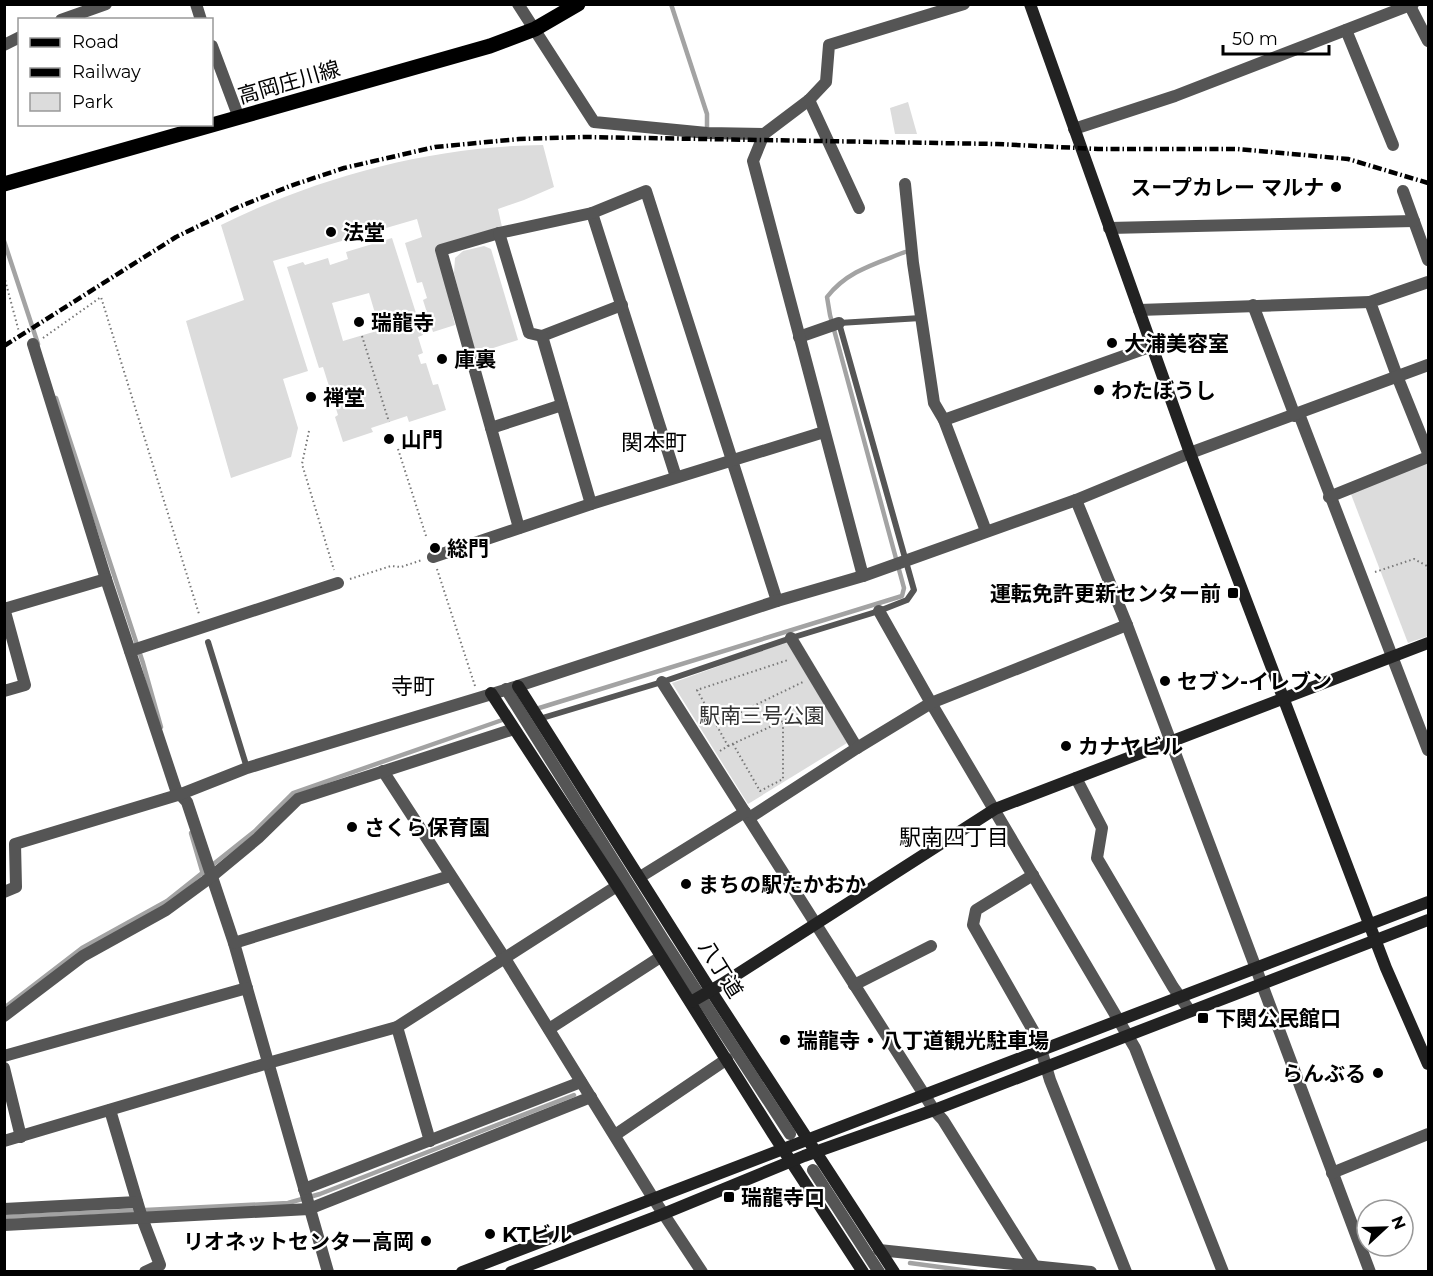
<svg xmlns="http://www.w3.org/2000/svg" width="1433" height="1276" font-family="Montserrat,'Noto Sans JP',sans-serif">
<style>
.green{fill:#dcdcdc;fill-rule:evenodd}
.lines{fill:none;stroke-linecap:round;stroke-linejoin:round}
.stream{stroke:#a3a3a3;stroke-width:4.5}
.path{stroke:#777;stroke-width:2;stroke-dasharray:1.5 3;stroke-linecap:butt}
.lane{stroke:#555;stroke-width:6}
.street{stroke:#555;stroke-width:12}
.secondary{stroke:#222;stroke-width:12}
.primary{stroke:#000;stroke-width:15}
.rail{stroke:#000;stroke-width:4.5;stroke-dasharray:9 3 1.5 3;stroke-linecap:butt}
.poi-dot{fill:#000;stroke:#fff;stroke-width:2}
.labels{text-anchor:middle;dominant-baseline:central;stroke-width:4.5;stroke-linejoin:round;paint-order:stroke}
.street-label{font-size:21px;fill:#000;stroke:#fff}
.poi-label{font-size:21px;font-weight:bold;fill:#000;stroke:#fff;text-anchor:start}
.park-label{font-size:21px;fill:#333;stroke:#fff}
.neighbourhood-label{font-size:22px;fill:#000;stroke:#fff}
</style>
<rect width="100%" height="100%" fill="#fff"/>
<g class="green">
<path d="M908 102 917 134H895L890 108Z"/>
<path d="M543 145 554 187 524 200 498 209 502 227 436 246 455 325 433 332 423 300 427 298 422 282 417 283 405 243 422 237 417 219 273 261 308 371 283 379 298 428 291 457 231 478 186 321 244 300 221 225C320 176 433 146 543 145Z"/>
<path d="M392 238 423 335 418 337 423 353 418 355 421 364 426 363 433 385 438 384 446 410 409 422 407 416 371 428 373 432 343 442 335 417 338 415 323 367 319 368 287 267 303 262 305 265 328 258 330 265 348 259 346 252ZM369 293 380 330 343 341 332 303Z"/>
<path d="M484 246 491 249 518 340 475 354 454 273 455 258 463 251Z"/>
<path d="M1428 461V636L1408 643 1349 489Z"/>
<path d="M789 641 847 743 748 804 672 683Z"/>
</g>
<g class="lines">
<g class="stream">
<path d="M671 4 707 114V131"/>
<path d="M4 241 38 344"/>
<path d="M56 398 143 663 161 727"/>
<path d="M536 709 902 596 904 588 830 315 827 297C847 271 875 264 905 252"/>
<path d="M191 833 203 874"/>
<path d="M4 1008 82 948 167 901 255 831 293 793 508 718"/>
<path d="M4 1217 288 1203 320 1194 574 1095"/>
<path d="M910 1263 977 1272"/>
</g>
<g class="path">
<path d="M4 276 19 332"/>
<path d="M362 336 389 422"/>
<path d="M43 338 101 297 199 614"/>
<path d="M309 431 302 464 334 570"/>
<path d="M398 449 426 536"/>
<path d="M437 569 475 686"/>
<path d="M1375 572 1414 559 1427 566 1428 570"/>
<path d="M350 579 391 566 401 567 422 560"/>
<path d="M716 724 803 682"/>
<path d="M733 744 760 791 783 779V721"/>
<path d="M728 746 816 706"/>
<path d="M720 751 728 746 697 690 788 660"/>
</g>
<g class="lane">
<path d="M208 642 247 768"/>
<path d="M539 719 662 682 791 638 879 611 907 600 914 590 839 323 921 318"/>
</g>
<g class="street">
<path d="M196 4 201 20"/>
<path d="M518 4 594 122 707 133 764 134"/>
<path d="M1410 6 1428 41"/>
<path d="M61 20 106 4"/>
<path d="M1346 30 1393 145"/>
<path d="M4 45 20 37"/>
<path d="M212 46 239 118"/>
<path d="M809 100 859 208"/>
<path d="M1074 129 1175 96 1413 4"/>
<path d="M905 184 913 263 934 403 944 420 986 531"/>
<path d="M1403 191 1428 260"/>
<path d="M592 213 676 477"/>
<path d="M1109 228 1414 221"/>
<path d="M1428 282 1370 302 1397 376 1428 453"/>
<path d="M1253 305 1295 416"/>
<path d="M1139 310 1370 302"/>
<path d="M542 336 622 305"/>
<path d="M799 337 839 323"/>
<path d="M33 344 106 579 176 790 187 802 234 943 328 1272"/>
<path d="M1299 414 1428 750"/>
<path d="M944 420 1152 346"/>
<path d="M491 428 441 250 499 233"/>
<path d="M1329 497 1428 457"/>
<path d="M1076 500 1127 625 1370 1272"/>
<path d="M591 504 542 336 529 333 499 233 592 213 646 191 777 601"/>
<path d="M519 528 491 428 562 405"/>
<path d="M433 557 591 504 824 432"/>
<path d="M863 576 753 161 764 134 809 100 826 82 829 45 964 4"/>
<path d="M4 608 25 685 4 691"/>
<path d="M4 609 106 579"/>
<path d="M879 611 931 703 1135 1048 1223 1272"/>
<path d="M791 638 857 748"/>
<path d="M130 651 338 583"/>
<path d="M662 682 934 1110 943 1120 1038 1272"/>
<path d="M506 689 664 941 790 1134"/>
<path d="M383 771 504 957 653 1198 702 1272"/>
<path d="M1076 778 1102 828 1097 858 1173 987 1190 1011"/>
<path d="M749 818 857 748 931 703 1127 625"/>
<path d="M1033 875 976 910 973 925 1038 1039 1050 1080 1126 1272"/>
<path d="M640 877 745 812"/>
<path d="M4 892 16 887 15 844 181 794 247 768 518 686 777 601 863 576 1076 500 1190 453 1428 365"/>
<path d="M234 943 450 876"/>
<path d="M854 985 931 946"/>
<path d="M4 1016 83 956 166 910 211 877 258 838 298 799 514 729"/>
<path d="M397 1027 430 1141"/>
<path d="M549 1029 662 956"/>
<path d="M4 1056 247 988"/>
<path d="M4 1068 21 1137"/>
<path d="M110 1110 142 1218 160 1265 145 1272"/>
<path d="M615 1135 727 1059"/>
<path d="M4 1141 268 1063 397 1027 617 886"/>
<path d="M813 1170 879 1272"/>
<path d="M1332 1173 1428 1134"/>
<path d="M304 1189 581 1082"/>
<path d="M4 1209 137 1202"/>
<path d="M4 1225 309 1209 591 1097"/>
<path d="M879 1250 1091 1272"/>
</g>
<g class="secondary">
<path d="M1030 4 1190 453 1386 968 1428 1064"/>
<path d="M518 686 711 991 894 1272"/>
<path d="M491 693 617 886 773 1134 863 1272"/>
<path d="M691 1002 722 984 995 809 1428 643"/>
<path d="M462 1272 1428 902"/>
<path d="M511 1272 663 1214 804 1156 934 1110 1428 920"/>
</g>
<path class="primary" d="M4 184 490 46 535 29 578 4"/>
<path class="rail" d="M4 346 176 237 236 208 290 186 344 168 435 147 519 139 585 137 997 144 1098 149H1238L1348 159 1428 183"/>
</g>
<g class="poi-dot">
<circle cx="1336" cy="187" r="6"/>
<circle cx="331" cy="232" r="6"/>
<circle cx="359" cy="322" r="6"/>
<circle cx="1112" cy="343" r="6"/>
<circle cx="442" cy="359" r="6"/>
<circle cx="1099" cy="390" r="6"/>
<circle cx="311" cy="397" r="6"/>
<circle cx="389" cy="439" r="6"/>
<circle cx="435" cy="548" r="6"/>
<rect x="1227" y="587" width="12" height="12" rx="3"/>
<circle cx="1165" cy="681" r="6"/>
<circle cx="1066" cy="746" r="6"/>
<circle cx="352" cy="827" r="6"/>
<circle cx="686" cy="884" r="6"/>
<rect x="1197" y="1012" width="12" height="12" rx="3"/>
<circle cx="785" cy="1040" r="6"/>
<circle cx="1378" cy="1073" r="6"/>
<rect x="723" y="1191" width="12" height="12" rx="3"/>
<circle cx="490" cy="1234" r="6"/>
<circle cx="426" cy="1241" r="6"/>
</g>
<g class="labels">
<g class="street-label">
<text transform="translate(289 82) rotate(-16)">高岡庄川線</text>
<text transform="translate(721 969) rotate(58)">八丁道</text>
</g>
<g class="poi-label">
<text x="1324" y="187" text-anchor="end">スープカレー マルナ</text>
<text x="343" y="232">法堂</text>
<text x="371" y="322">瑞龍寺</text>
<text x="1124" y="343">大浦美容室</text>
<text x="454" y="359">庫裏</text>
<text x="1111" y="390">わたぼうし</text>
<text x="323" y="397">禅堂</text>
<text x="401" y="439">山門</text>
<text x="447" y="548">総門</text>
<text x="1221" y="593" text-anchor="end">運転免許更新センター前</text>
<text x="1177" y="681">セブン-イレブン</text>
<text x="1078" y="746">カナヤビル</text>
<text x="364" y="827">さくら保育園</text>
<text x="698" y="884">まちの駅たかおか</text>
<text x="1215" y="1018">下関公民館口</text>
<text x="797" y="1040">瑞龍寺・八丁道観光駐車場</text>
<text x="1366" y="1073" text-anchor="end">らんぶる</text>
<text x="741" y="1197">瑞龍寺口</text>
<text x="502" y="1234">KTビル</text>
<text x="414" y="1241" text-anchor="end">リオネットセンター高岡</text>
</g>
<g class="park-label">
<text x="762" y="715">駅南三号公園</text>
</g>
<g class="neighbourhood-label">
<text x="654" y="442">関本町</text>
<text x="413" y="686">寺町</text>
<text x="954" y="837">駅南四丁目</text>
</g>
</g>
<rect width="1433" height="1276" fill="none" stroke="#000000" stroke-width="12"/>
<rect x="18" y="18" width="195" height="108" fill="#ffffff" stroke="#999999" stroke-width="1.5"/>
<rect x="30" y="38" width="30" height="9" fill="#000000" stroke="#999999" stroke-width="1.5"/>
<text x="72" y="48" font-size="18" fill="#000000">Road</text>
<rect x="30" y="68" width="30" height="9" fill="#000000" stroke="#999999" stroke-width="1.5"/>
<text x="72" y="78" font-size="18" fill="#000000">Railway</text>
<rect x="30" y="93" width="30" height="18" fill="#dcdcdc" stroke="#999999" stroke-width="1.5"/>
<text x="72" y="108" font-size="18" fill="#000000">Park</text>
<g transform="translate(1385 1228) rotate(68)"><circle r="28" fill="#ffffff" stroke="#999999" stroke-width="1.5"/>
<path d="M0-4.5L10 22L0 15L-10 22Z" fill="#000000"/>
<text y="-9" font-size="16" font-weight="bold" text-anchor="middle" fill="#000000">N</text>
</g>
<path d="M1223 45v9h106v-9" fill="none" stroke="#000000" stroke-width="3"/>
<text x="1232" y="45" font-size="18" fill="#000000" stroke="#ffffff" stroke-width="4.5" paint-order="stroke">50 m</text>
</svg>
